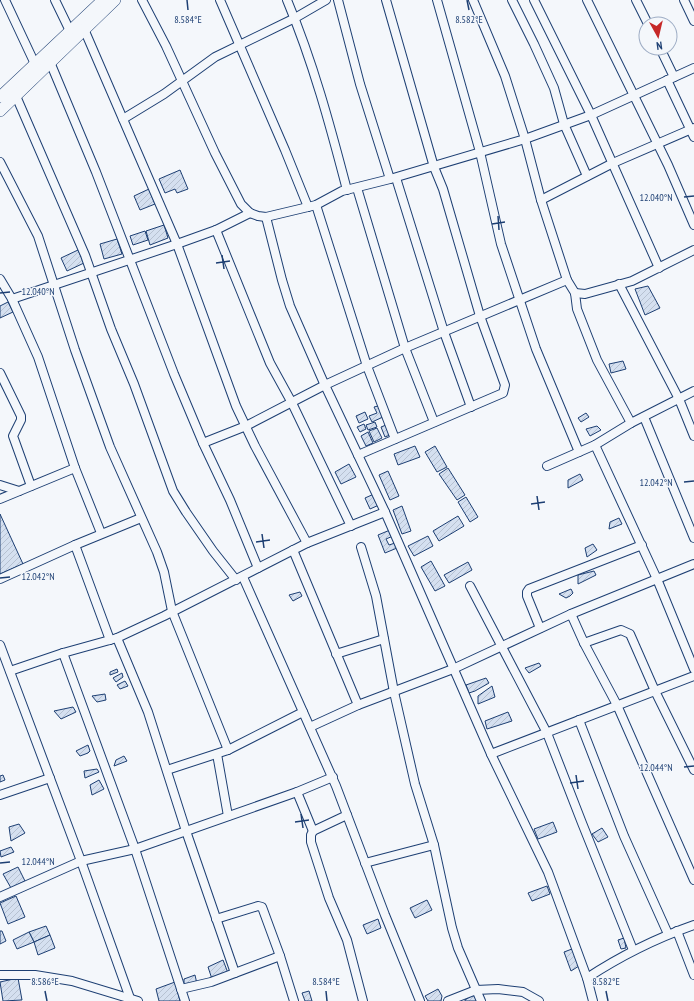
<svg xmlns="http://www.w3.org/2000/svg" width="694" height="1001" font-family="'PT Sans Narrow',sans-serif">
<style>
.building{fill:url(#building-hatch);stroke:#1d3f73}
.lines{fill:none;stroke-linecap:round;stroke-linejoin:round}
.street-casing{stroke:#1d3f73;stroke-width:10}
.secondary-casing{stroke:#1d3f73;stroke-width:12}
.street{stroke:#f4f7fb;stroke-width:8}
.secondary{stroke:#f4f7fb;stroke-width:11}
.ticks{fill:none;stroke:#1d3f73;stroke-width:1.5}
.ticks-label{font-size:10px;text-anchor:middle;fill:#1d3f73;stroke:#f4f7fb;stroke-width:3;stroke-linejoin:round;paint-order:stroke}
</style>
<defs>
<pattern id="building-hatch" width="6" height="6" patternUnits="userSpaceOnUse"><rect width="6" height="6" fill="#d5e0f0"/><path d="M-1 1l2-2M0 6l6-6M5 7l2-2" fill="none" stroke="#b6c1d1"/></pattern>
</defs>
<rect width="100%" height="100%" fill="#f4f7fb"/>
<g class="building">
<path d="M180 170 188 189 177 193 175 189 165 193 159 179Z"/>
<path d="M149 189 155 204 140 210 134 196Z"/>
<path d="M164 225 168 238 150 245 146 231Z"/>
<path d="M145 231 148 240 133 245 130 236Z"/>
<path d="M117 239 122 254 104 259 100 244Z"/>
<path d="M78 250 84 263 67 271 61 258Z"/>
<path d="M648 286 660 308 645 315 635 289Z"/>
<path d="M8 302 13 312 0 318V306Z"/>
<path d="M623 361 626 369 611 373 609 364Z"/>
<path d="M378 406 383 417 372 422 369 416 377 413 374 407Z"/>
<path d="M365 412 368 419 359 423 356 416Z"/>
<path d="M586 413 589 417 581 422 578 418Z"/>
<path d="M375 422 377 427 368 430 366 425Z"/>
<path d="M364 424 366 429 360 432 357 427Z"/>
<path d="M386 425 390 435 385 437 381 427Z"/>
<path d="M597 426 601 430 590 436 586 429Z"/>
<path d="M377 428 382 438 374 442 369 431Z"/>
<path d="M368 432 373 443 366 446 361 436Z"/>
<path d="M415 446 420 457 398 465 394 454Z"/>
<path d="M435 446 447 467 437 472 425 452Z"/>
<path d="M349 464 356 477 341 484 335 472Z"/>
<path d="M448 468 465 495 457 500 439 474Z"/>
<path d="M388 471 399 496 390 500 379 475Z"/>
<path d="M580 474 583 480 568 488V480Z"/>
<path d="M374 494 379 505 370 509 365 498Z"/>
<path d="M466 497 478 517 470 522 458 502Z"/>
<path d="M402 506 411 531 402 534 393 510Z"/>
<path d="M0 514 23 564 0 574Z"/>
<path d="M458 516 464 526 439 541 433 531Z"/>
<path d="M619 518 622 524 609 529 610 522Z"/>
<path d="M390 530 393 536 386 539 389 545 395 543 397 548 385 553 378 535Z"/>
<path d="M428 536 433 546 414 556 408 546Z"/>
<path d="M593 544 597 550 587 557 585 548Z"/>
<path d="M431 561 445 586 435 591 421 567Z"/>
<path d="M468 562 472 570 449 583 444 575Z"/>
<path d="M594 571 596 575 578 584V575Z"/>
<path d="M571 589 573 593 570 596 566 598 559 594Z"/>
<path d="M300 592 302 596 293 601 289 595Z"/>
<path d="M539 663 541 666 529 673 525 668Z"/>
<path d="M117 669 118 672 110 675V672Z"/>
<path d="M122 673 123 677 116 682 113 678Z"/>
<path d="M486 678 489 683 475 691 469 693 466 685Z"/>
<path d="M125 681 128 686 120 689 117 685Z"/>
<path d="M492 686 495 697 478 704V696Z"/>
<path d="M105 694 106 700 97 702 92 696Z"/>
<path d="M73 707 76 712 61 719 54 711Z"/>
<path d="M508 712 512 721 487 729 485 721Z"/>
<path d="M88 745 90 751 88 753 80 756 76 751Z"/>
<path d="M124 756 127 761 114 766 116 760Z"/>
<path d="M97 769 99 772 85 778 84 771Z"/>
<path d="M3 775 5 780 0 782V776Z"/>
<path d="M99 780 104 789 92 795 90 785Z"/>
<path d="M553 822 557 832 538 839 534 829Z"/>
<path d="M19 824 25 833 11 841 9 827Z"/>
<path d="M602 828 608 837 598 842 592 834Z"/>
<path d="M11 847 14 852 1 857 0 851Z"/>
<path d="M18 867 25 881 11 888 3 874Z"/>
<path d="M547 886 550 894 532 901 528 893Z"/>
<path d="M16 896 25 917 8 924 0 903Z"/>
<path d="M427 900 432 910 415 918 410 908Z"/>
<path d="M378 919 381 928 367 934 363 925Z"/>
<path d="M46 926 50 935 34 942 29 932Z"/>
<path d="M0 931H2L6 941 0 944Z"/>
<path d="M29 932 34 942 17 949 13 940Z"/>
<path d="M50 935 55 948 38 955 34 942Z"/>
<path d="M624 938 626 948 621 949 618 940Z"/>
<path d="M572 949 579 966 571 971 564 952Z"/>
<path d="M223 960 228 973 213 982 208 967Z"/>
<path d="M195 975 197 984 184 988V979Z"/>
<path d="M18 978 22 1000 3 1001 0 982Z"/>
<path d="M175 982 180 1001H159L156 989Z"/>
<path d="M438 989 442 996 441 1001H428L425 996Z"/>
<path d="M309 991 312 1001H305L302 993Z"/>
<path d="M474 994 477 1001H465V1000Z"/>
</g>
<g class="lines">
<g class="street-casing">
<g id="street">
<path d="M5 0 35 64"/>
<path d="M55 0 70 31"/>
<path d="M142 0 166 46 215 153 241 204 250 213 258 216 266 217 308 207 316 205 342 191 390 179 525 139 591 115 694 68"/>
<path d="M220 0 285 150 308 207"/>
<path d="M287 0C313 62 330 125 347 190"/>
<path d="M338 0 360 84 390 179"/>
<path d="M437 0 480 152 501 244 536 349 579 452"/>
<path d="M473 0 505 76 525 139 541 200 567 280 575 293 577 309 597 360 631 423"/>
<path d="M512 0 534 44 554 88 564 124 587 176"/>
<path d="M534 0 591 115 659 268"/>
<path d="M587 0 668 165 694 225"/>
<path d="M636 0 648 24"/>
<path d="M684 0 694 21"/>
<path d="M84 29 177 244 236 406 255 446 307 543"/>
<path d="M660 48 674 77"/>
<path d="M50 62 96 172 174 374 203 443 230 500 258 568"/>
<path d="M667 80 694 137"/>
<path d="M13 92 16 96 85 255 111 329 134 384 173 491 186 512 213 551 236 580"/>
<path d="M123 119 164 94 215 57 295 18 326 0"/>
<path d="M0 162 38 236 75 350 110 447 157 552 164 572 172 611 228 750"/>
<path d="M396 178 444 332 471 407"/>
<path d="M357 188 405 348 434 422"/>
<path d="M541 200 613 163 694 128"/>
<path d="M316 205 367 366 395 439"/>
<path d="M266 217 282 280 290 306 323 381 385 512 491 754 548 872 587 978 593 1001"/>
<path d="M216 230 270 363 292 403 351 526"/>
<path d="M0 279 12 299 38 357 75 468 101 533"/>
<path d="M619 284 679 399 694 436"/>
<path d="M575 293 585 294 632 281 694 250"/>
<path d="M12 299 177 244 216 230 250 213"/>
<path d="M0 373 21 416V420L13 436 31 486"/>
<path d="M644 417 694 538"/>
<path d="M203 443 246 426 325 385 405 348 567 280"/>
<path d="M595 445 657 579 694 669"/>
<path d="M358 455 503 393 505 385 480 316 443 189 434 167 386 0"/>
<path d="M547 466 595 445 631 423 694 391"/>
<path d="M0 485 19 491"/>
<path d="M0 499 75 468"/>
<path d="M75 545 110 640"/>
<path d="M361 547 376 596 394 692 415 784 434 845 452 928 458 948 481 1001"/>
<path d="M293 550 358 705"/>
<path d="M243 577 336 786 385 915 420 1001"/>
<path d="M0 579 75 545 141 518"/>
<path d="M470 586 547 733 582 823 633 950"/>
<path d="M571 614 584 643 617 705 694 880"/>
<path d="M540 628 527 596V592L529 589 642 545"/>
<path d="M117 638 148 712 186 831 235 973"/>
<path d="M584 643 621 630 630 634 655 691 694 770"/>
<path d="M0 645 81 861 131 1001"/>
<path d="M63 653 135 849 185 1001"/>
<path d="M336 654 384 639"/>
<path d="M10 671 63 653 117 638 164 616 307 543 385 512"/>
<path d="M579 720 624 836 668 934"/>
<path d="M310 727 358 705 453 669 571 614 694 564"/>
<path d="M217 754 228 816"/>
<path d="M491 754 694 676"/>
<path d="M167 770 228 750 303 712"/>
<path d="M0 795 50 778"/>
<path d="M347 815 313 831 311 835V842L329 898 347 940 363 1001"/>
<path d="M313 831 297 792 333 777"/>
<path d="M365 863 434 845"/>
<path d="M0 897 81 861 135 849 297 792"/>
<path d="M216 919 258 906 262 907 280 956 294 1001"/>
<path d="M677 931 694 975"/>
<path d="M0 975H35L72 981 138 1001"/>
<path d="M587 978C622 955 654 939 694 925"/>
<path d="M181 989 211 982 280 956"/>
<path d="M448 1001 476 990 498 989 523 992 539 1001"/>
</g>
</g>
<g class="secondary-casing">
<g id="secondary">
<path d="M0 97 103 0"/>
<path d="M0 111 115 0"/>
</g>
</g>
<use href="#street" class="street"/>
<use href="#secondary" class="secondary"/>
</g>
<path class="ticks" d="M187 0 188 10M467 0 469 10M684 197 694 196M498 216 499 230M492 224 505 222M222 255 224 269M216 263 230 261M0 293 10 292M684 482 694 481M537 496 539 510M531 504 545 502M262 534 264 548M256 542 270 540M0 578 10 577M684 767 694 766M576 775 578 789M570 783 584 781M301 814 303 828M295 822 309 820M0 863 10 862M45 991 47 1001M326 991 327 1001M606 991 608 1001"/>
<g class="ticks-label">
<text x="188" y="23">8.584°E</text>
<text x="469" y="23">8.582°E</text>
<text x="656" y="201">12.040°N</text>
<text x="38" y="295">12.040°N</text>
<text x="656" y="486">12.042°N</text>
<text x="38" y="580">12.042°N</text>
<text x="656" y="771">12.044°N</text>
<text x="38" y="865">12.044°N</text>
<text x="45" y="985">8.586°E</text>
<text x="326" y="985">8.584°E</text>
<text x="606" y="985">8.582°E</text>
</g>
<g transform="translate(658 36) rotate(172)"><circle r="19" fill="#f4f7fb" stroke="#9eadc5"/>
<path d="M0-3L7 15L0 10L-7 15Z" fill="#c62828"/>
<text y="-6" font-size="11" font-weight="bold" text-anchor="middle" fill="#1d3f73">N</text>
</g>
</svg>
